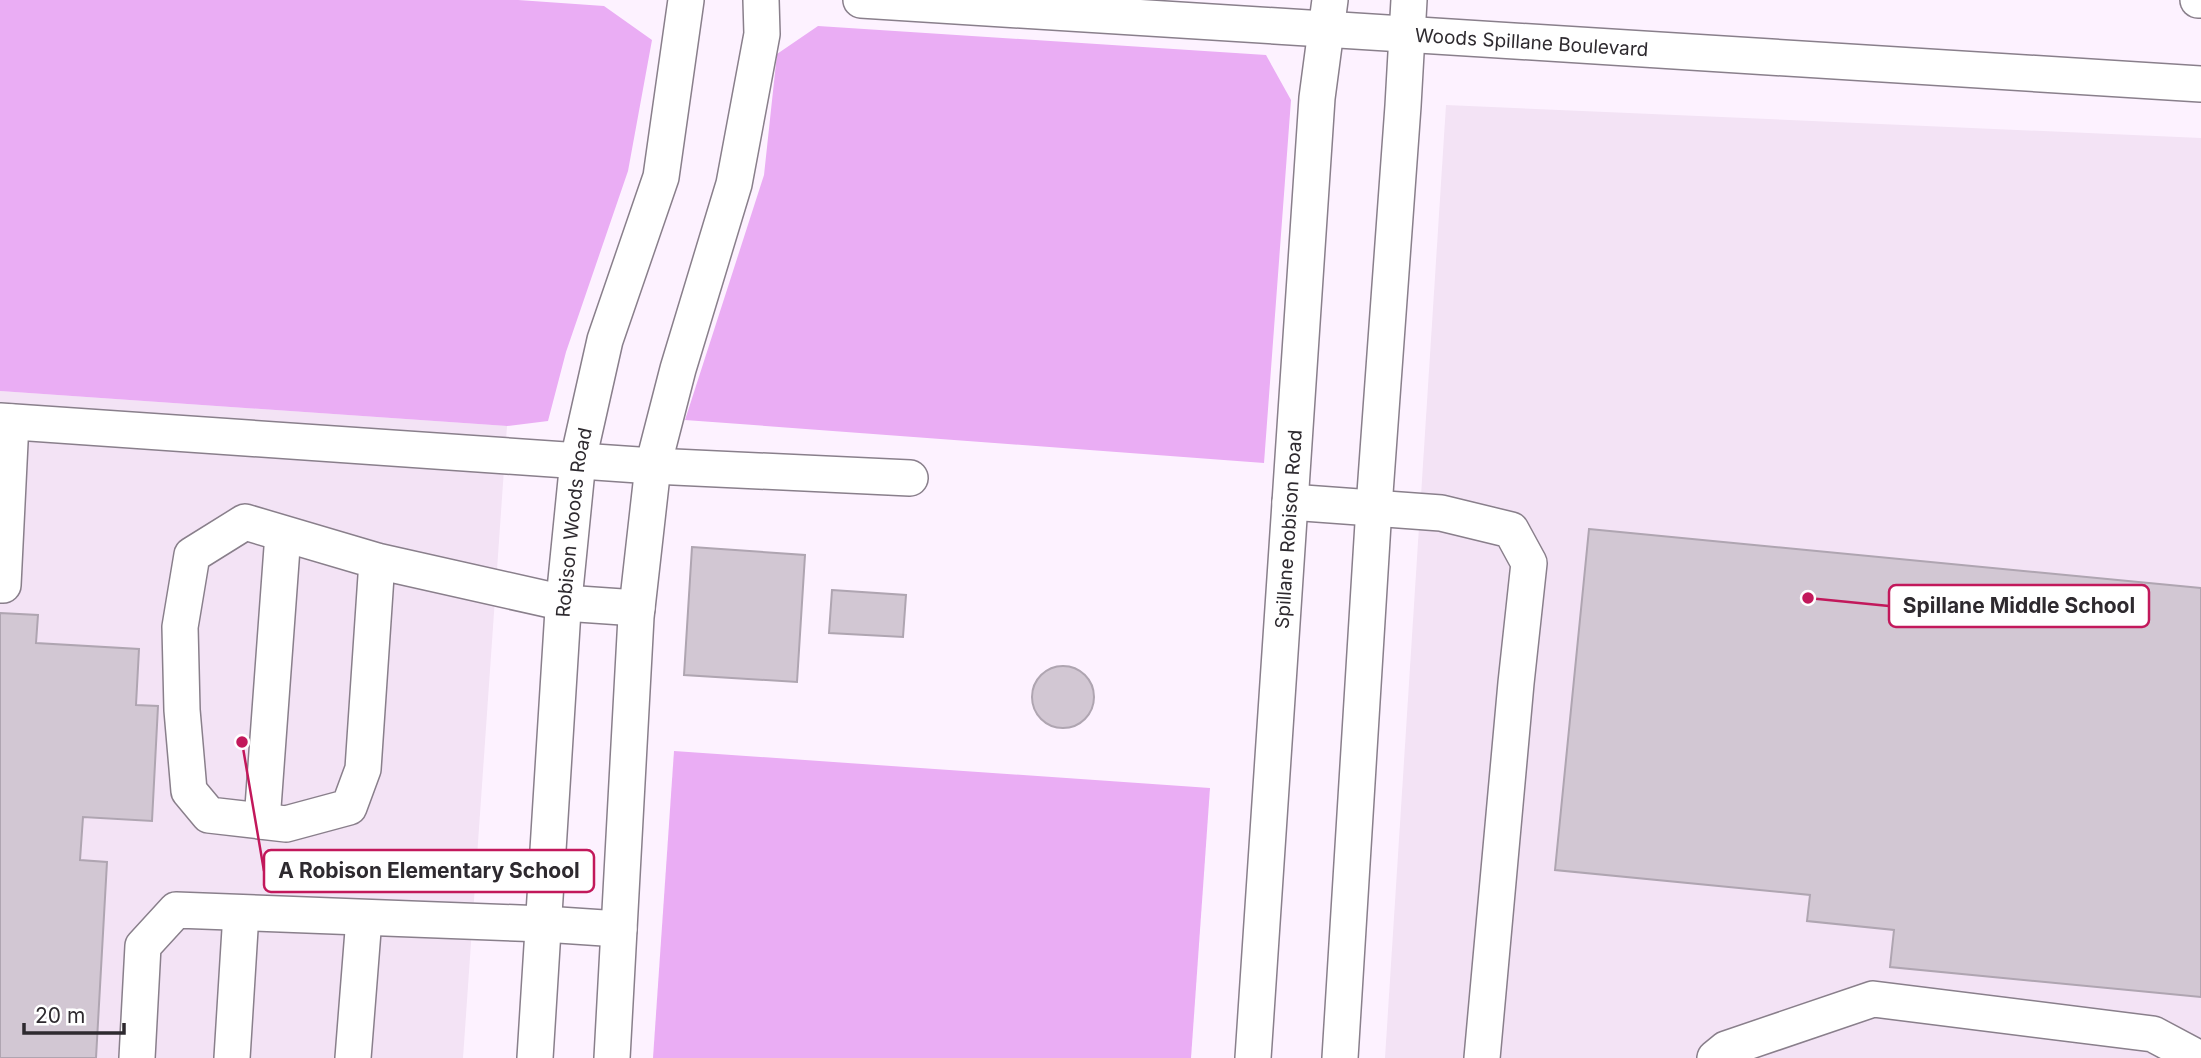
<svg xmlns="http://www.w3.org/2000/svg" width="2201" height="1058" font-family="Inter,sans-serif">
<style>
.built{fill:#f3e3f5}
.green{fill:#eaadf4}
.building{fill:#d2c7d3;stroke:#afa5b1;stroke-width:2}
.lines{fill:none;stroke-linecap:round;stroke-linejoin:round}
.minor-casing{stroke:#897f8b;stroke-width:38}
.minor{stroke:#fff;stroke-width:35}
.labels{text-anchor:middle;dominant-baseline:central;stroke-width:7;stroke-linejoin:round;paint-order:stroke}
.street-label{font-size:19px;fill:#2e2a2f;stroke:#fff}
.leader{fill:none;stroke:#c2185b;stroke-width:2.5}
.callout-dot{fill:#c2185b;stroke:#fff;stroke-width:2.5}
.callout{fill:#fff;stroke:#c2185b;stroke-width:2.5}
.callout-label{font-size:21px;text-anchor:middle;font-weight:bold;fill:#2e2a2f}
</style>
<rect width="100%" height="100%" fill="#fdf2ff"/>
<g class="built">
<path d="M1446 105 2201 138V1058H1385Z"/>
<path d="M0 391 507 426 463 1058H0Z"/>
</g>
<g class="green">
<path d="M0 0H518L604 6 652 40 628 171 566 352 548 421 507 426 0 391Z"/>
<path d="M818 26 1266 55 1291 100 1264 463 685 420 764 175 777 54Z"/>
<path d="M674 751 1210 788 1191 1058H653Z"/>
</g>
<g class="building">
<path d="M1589 529 2201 588V997L1890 967 1894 930 1807 921 1810 895 1555 870Z"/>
<path d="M692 547 805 555 797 682 684 675Z"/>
<path d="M832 590 906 595 903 637 829 633Z"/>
<path d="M0 613 38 615 36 643 139 649 136 705 158 706 152 821 83 817 80 860 107 862 96 1058H0Z"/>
<circle cx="1063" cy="697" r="31"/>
</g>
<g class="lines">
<g class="minor-casing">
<g id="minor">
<path id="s1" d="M861 0 2201 84"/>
<path d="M2198 0H2201"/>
<path d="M0 421 653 466 910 478"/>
<path d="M1290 502 1441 513 1511 530 1529 563 1516 683 1482 1058"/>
<path d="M377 561 363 769 349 807 286 824 209 815 189 791 182 710 180 627 192 555 245 522 377 561 564 603 637 608"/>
<path d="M0 585H3L11 422"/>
<path d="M262 821 283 534"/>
<path d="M137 1058 143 946 176 910 544 924 619 929"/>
<path d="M232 1058 241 913"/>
<path d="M353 1058 364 918"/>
<path id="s2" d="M535 1058 563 610 578 460 605 340 661 177 686 0"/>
<path d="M612 1058 636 617 653 466 678 369 734 184 762 34 761 0"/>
<path id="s3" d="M1253 1058 1317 98 1330 0"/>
<path d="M1340 1058 1374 507 1403 106 1409 0"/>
<path d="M1715 1058 1726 1049 1873 999 2153 1034 2198 1058"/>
</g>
</g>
<use href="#minor" class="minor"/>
</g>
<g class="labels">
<g class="street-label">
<text stroke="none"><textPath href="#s1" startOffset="672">Woods Spillane Boulevard</textPath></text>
<text stroke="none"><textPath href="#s2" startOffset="537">Robison Woods Road</textPath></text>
<text stroke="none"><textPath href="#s3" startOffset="530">Spillane Robison Road</textPath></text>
</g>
</g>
<path class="leader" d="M1808 598L1889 606M242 742L264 871"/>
<g class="callout-dot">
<circle cx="1808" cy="598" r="7"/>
<circle cx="242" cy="742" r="7"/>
</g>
<g class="callout">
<rect x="1889" y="585" width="260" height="42" rx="7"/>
<rect x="264" y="850" width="330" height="42" rx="7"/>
</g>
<g class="callout-label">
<text x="2019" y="613">Spillane Middle School</text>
<text x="429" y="878">A Robison Elementary School</text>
</g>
<path d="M24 1023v10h100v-10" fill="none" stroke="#2e2a2f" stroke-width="3.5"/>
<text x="35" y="1023" font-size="21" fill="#2e2a2f" stroke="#ffffff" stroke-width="5" paint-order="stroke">20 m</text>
</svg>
